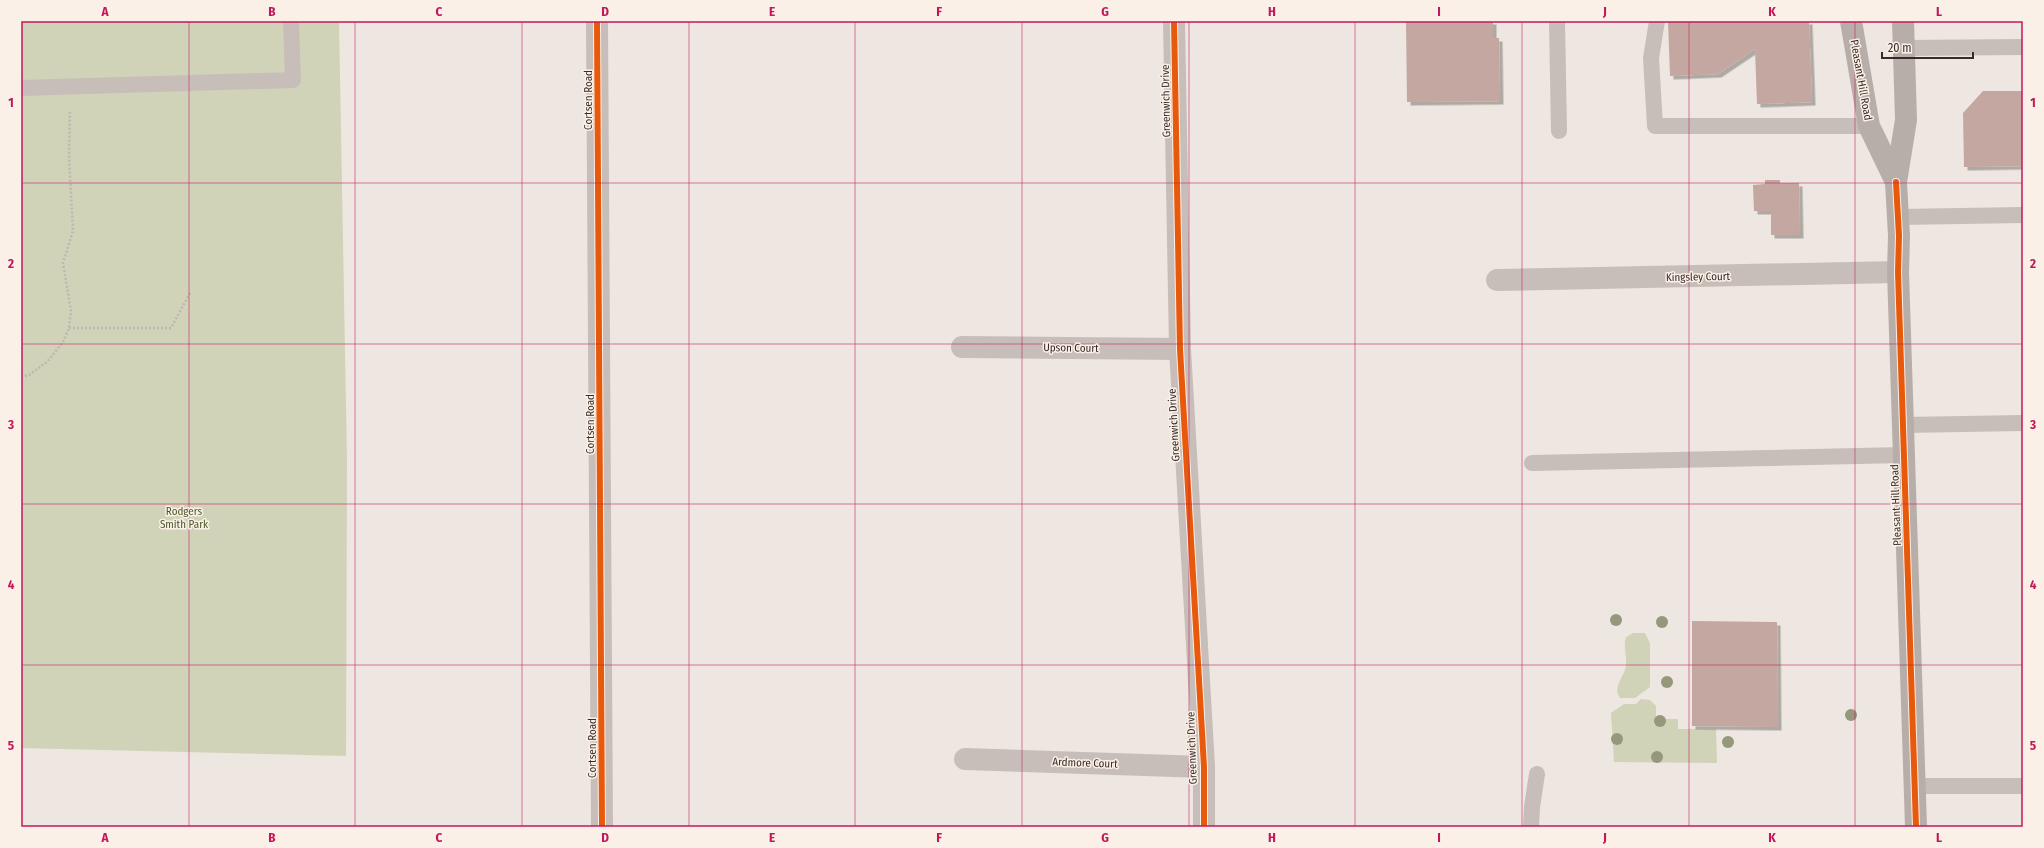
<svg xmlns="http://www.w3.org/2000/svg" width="2044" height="848" font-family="'Fira Sans Condensed',sans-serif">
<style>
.green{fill:#d1d3b8}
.building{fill:#c3a7a0;filter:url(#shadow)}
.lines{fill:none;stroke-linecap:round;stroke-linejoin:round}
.path{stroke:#c0b6b1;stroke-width:2.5;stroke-dasharray:2 2;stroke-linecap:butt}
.lane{stroke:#c7beb9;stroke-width:16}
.street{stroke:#c7beb9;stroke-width:22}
.secondary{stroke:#b8aea9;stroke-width:22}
.cycleway-casing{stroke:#fbf0e7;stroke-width:8}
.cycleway{stroke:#e8590c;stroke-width:6}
.tree{fill:#95987b}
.grid{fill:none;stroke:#c2185b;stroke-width:1;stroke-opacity:0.55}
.labels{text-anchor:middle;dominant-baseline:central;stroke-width:3;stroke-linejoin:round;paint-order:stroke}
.street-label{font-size:11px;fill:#382b27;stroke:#fbf0e7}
.park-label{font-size:11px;fill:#4c5928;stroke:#fbf0e7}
.neatline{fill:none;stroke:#c2185b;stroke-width:1.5}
.grid-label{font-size:13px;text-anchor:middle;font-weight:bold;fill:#c2185b}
</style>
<defs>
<filter id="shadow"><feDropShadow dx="3.5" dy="3.5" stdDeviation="0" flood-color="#0004"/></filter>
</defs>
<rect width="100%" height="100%" fill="#eee6e0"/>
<g class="green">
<path d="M21 21H339L347 461 346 756 21 748Z"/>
<path d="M1633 633H1645L1650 643V687L1635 698H1620C1612 686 1625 677 1626 665 1627 656 1623 646 1626 637Z"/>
<path d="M1641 699 1650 700 1656 706V719H1678V729H1716L1717 763 1614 762 1611 713 1624 704H1636Z"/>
</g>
<g class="building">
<path d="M1406 21H1493V38H1499L1500 101 1407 102Z"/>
<path d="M1668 21H1809L1812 102 1757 104 1755 49 1718 74 1670 76Z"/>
<path d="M1983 91H2023V166L1964 167 1963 113Z"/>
<path d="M1765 180H1780V183H1799L1800 235H1771V211H1754L1753 185 1765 184Z"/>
<path d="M1692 621 1777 622 1778 727 1692 726Z"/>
</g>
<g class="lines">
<g class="path">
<path d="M69 328H171L190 293"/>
<path d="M21 377 29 375 47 362 63 342 69 328 71 311 63 263 73 231 69 156 70 111"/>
</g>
<g class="lane">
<path d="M1557 21 1559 131"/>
<path d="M1657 21 1651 58 1655 126H1869"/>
<path d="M1904 48 2023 47"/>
<path d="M21 88 293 80 291 21"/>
<path d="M1898 217 2023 215"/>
<path d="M1903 425 2023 423"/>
<path d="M1532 463 1904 455"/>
<path d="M1915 786H2023"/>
<path d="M1531 827 1532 807 1537 774"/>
</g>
<g class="street">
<path d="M597 21 602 827"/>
<path d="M1174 21 1180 349 1204 767V827"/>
<path d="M1497 280 1898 272"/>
<path d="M962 347 1180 349"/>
<path d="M965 759 1204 767"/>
</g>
<g class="secondary">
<path d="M1851 21 1869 126 1896 182"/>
<path d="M1903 21 1906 120 1896 182 1899 236 1898 272 1916 827"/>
</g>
<g class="cycleway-casing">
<g id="cycleway">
<path d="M597 21 602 827"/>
<path d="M1174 21 1180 349 1204 767V827"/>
<path d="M1896 182 1899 236 1898 272 1916 827"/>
</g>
</g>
<use href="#cycleway" class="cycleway"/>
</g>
<g class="tree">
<circle cx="1616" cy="620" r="6"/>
<circle cx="1662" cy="622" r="6"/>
<circle cx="1667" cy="682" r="6"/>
<circle cx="1851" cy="715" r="6"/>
<circle cx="1660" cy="721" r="6"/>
<circle cx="1617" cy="739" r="6"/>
<circle cx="1728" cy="742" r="6"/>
<circle cx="1657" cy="757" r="6"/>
</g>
<path class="grid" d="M189 21V827M355 21V827M522 21V827M689 21V827M855 21V827M1022 21V827M1189 21V827M1355 21V827M1522 21V827M1689 21V827M1855 21V827M21 183H2023M21 344H2023M21 504H2023M21 665H2023"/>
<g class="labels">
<g class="street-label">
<text transform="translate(1861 80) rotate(80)">Pleasant Hill Road</text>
<text transform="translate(588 100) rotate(-90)">Cortsen Road</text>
<text transform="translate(1166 101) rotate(-91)">Greenwich Drive</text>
<text transform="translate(1698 277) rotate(-1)">Kingsley Court</text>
<text transform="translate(1071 348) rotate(1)">Upson Court</text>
<text transform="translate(590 424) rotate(-90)">Cortsen Road</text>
<text transform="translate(1174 425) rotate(-93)">Greenwich Drive</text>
<text transform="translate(1896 505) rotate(-92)">Pleasant Hill Road</text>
<text transform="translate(592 748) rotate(-90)">Cortsen Road</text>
<text transform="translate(1192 748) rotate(-92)">Greenwich Drive</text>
<text transform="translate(1085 763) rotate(2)">Ardmore Court</text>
</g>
<g class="park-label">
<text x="184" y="511">Rodgers<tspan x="184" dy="13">Smith Park</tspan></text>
</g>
</g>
<rect width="2044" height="848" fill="none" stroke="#fbf0e7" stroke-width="44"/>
<path d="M1882 52v6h91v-6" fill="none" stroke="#382b27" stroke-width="2"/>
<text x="1888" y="52" font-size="12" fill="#382b27" stroke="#fbf0e7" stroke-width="3" paint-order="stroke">20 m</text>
<rect x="22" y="22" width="2000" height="804" class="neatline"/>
<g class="grid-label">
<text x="105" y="16">A</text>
<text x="272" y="16">B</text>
<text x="439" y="16">C</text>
<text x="605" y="16">D</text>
<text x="772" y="16">E</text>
<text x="939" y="16">F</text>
<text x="1105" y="16">G</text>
<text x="1272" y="16">H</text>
<text x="1439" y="16">I</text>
<text x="1605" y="16">J</text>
<text x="1772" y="16">K</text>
<text x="1939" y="16">L</text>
<text x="11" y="107">1</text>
<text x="2033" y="107">1</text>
<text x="11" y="268">2</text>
<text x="2033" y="268">2</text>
<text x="11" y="429">3</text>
<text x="2033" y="429">3</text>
<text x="11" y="589">4</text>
<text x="2033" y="589">4</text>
<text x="11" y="750">5</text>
<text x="2033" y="750">5</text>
<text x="105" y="842">A</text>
<text x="272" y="842">B</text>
<text x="439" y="842">C</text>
<text x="605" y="842">D</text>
<text x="772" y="842">E</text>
<text x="939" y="842">F</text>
<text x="1105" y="842">G</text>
<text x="1272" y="842">H</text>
<text x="1439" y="842">I</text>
<text x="1605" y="842">J</text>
<text x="1772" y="842">K</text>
<text x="1939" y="842">L</text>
</g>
</svg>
